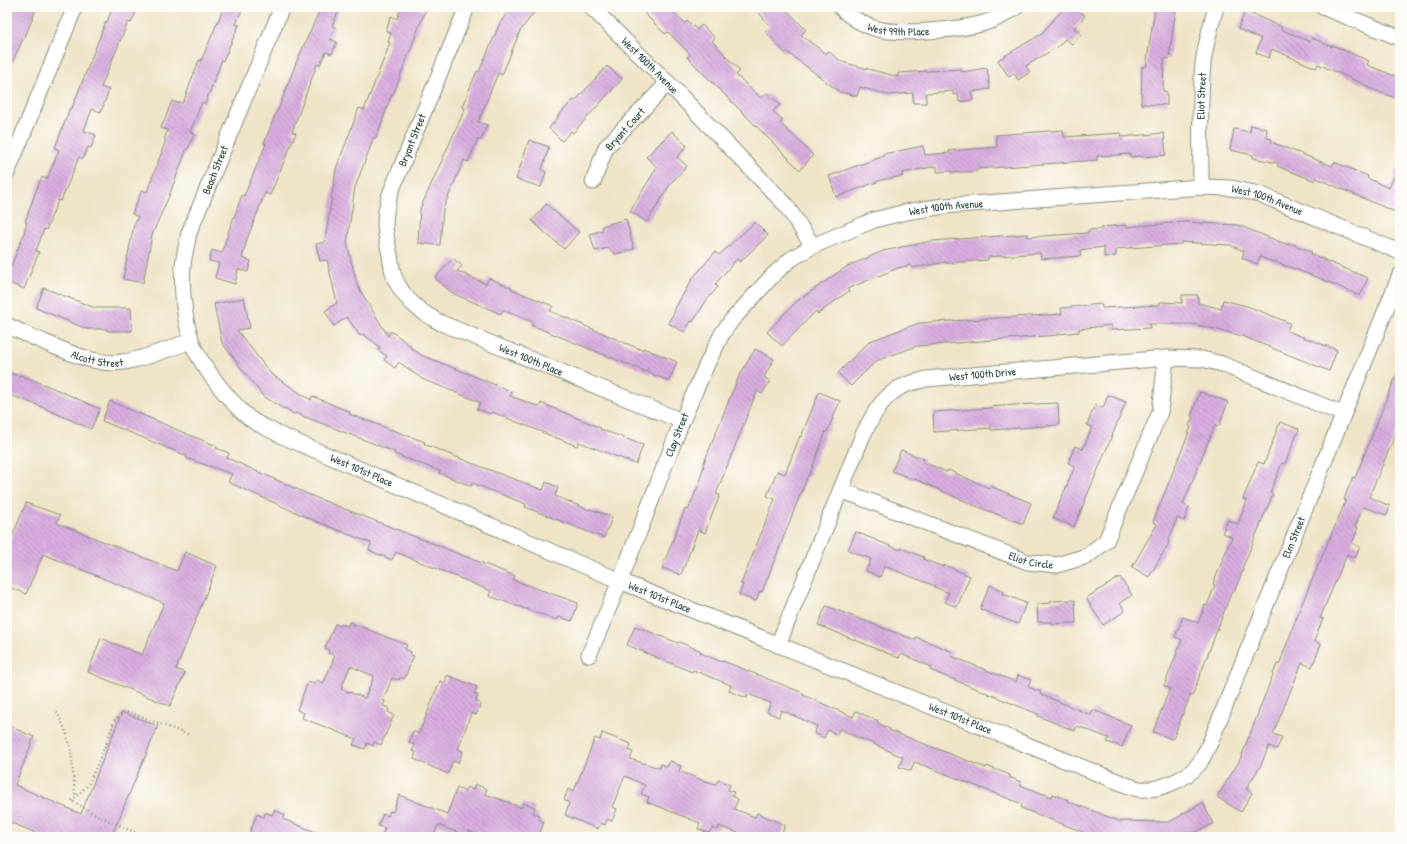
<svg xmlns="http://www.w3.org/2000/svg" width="1407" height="844" font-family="'Patrick Hand',sans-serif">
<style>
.building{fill:url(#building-back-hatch);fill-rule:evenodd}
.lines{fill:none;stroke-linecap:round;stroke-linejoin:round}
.minor-casing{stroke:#87907e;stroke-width:17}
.path{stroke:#87907e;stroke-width:2.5;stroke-dasharray:1 3;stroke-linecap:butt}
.minor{stroke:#fff;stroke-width:15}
.labels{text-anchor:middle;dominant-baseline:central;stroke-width:4;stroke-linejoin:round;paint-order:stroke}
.street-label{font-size:11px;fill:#1f3d34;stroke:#fdfcf7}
</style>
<defs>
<pattern id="building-back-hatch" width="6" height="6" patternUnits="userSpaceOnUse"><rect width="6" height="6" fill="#d9ade0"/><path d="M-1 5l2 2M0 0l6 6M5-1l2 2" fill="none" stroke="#af8eb6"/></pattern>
</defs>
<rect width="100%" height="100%" fill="#fdfcf7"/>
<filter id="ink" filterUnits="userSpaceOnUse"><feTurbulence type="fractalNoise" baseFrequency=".025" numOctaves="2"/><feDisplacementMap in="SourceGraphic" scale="8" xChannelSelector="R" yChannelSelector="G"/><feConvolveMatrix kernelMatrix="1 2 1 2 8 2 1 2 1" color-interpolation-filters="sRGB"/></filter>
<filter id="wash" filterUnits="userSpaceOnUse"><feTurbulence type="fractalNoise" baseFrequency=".012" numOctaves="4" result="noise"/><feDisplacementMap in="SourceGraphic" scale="16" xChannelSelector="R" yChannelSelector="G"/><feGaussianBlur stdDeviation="0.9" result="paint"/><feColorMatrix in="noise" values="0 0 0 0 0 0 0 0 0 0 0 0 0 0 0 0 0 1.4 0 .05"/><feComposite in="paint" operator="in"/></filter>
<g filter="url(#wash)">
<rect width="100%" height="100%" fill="#efe4c7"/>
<g id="blocks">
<g class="building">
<path d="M14 7H37L25 37 24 36 7 75V25Z"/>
<path d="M113 7H138L131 23 128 22 101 87 109 90 101 112 92 109 84 131 96 135 91 148 88 147 83 159 79 157 61 201 58 200 46 230 44 229 36 251 39 252 24 289 7 282V276L23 236 27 222H25L36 191 42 177 47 179 59 150 55 148 70 108H72L106 21 107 22Z"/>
<path d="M224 7H243L236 24 239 25 223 61 222 60 205 104 202 102 190 132 194 134 188 149 187 148 169 196 152 235 143 283 123 279 134 225 138 217 132 214 142 190 147 192 166 140 164 139 168 130 161 128 172 101 178 103 179 102 183 103 199 60 201 61Z"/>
<path d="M321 7H340L332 26 335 27 330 39 337 42 332 54 326 52 320 65 317 64 292 132 296 133 270 195 265 193 247 239 242 258 251 261 248 272 238 269 235 284 215 278 219 263 209 261 212 250 222 253 228 233 242 195 244 196 266 144 264 143 277 110H278L296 63Z"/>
<path d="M401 7H414L425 11 393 95 392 94 376 138 374 137 355 187 347 243 357 285 388 336 391 331 411 346 410 347 421 355 469 374 512 392 510 396 540 407 541 403 601 428 600 429 643 445 636 464 579 442 577 446 492 412 491 414 477 409 480 402 422 379 399 362 395 368 384 360 387 356 378 350 380 347 363 334 360 336 347 317 334 326 325 311 337 303 327 260 320 261 316 244 325 242 336 169 359 108 364 110 390 43 388 42 391 33 386 31 391 16 397 19Z"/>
<path d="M511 7H538L520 31 502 75 498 73 478 122 487 125 481 140 478 139 468 162 464 160 443 209 440 245 418 243 420 209 465 109 462 107 477 71 479 72 500 23Z"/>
<path d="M638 7H668L685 23 688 21 697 30 702 25 715 38 712 41 740 71 736 75 761 98 767 93 780 105 773 111 783 120 780 123 813 155 800 170 687 57 690 54 668 32 665 34Z"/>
<path d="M754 7H784L806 30 801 35 826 54 828 51 842 62 898 77V73L961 69V72L987 68 990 89 971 92 973 100 959 102 958 94 953 95V91L926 93V103H913V93L888 95 860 87 857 96 840 92 787 52 785 53 765 31 770 26Z"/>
<path d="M1065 7H1076L1085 16 1074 28 1081 34 1072 44 1065 39 1056 49 1055 48 1026 66 1030 72 1018 80 1014 73 1009 77 998 60 1041 34Z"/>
<path d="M1155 7H1176L1169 59 1164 58 1163 91 1167 92V105L1141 104 1142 67H1146Z"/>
<path d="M1245 11 1282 27 1281 29 1310 42 1312 38 1332 47V45L1369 61 1367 65 1400 78V100L1367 87 1368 86 1318 64 1316 68 1272 49 1269 58 1256 53 1261 39 1238 29Z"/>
<path d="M607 66 622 79 573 133 571 131 562 141 549 128 558 118 557 117 573 100 575 101Z"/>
<path d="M1251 125 1267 129 1266 138 1272 139 1271 142 1332 166 1334 162 1368 176 1367 178 1389 188 1400 163V214L1316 178 1315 181 1277 166 1278 163 1253 158V155L1230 150 1234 129 1250 132Z"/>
<path d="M1063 130 1064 137 1121 133 1122 137 1164 133 1166 155 1141 157V156L1130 157V154L1097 156V160L977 169V171L951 173V171L937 172V166L902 173 903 176 882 180 836 197 829 176 884 156 883 154 923 146 925 155 949 153V151L997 147 996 135Z"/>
<path d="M672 131 687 146 677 157 687 166 671 183 647 222 630 211 657 167 646 157Z"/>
<path d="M529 140 549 147 542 170 546 172 541 187 516 179Z"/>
<path d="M546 204 579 232 564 249 532 221Z"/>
<path d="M626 219 634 249 615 254 608 248 595 251 590 234 603 230 602 226Z"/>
<path d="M755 222 768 235 740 262 737 259 715 284 718 287 706 301 693 322 691 321 684 332 668 323 675 311 674 310 692 279 715 252 719 255Z"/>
<path d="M1184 222 1238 225 1288 245 1289 243 1312 252 1311 254 1324 259V260L1368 278 1360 296 1324 280 1273 261V262L1260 257 1257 264 1242 258 1244 251 1230 245 1181 242V244L1116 249V256L1104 257V247L1080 250 1081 256 1041 259 1040 253 988 257V260L946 263V262L912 268 911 265 898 268 847 289 849 291 818 314 816 311 782 346 767 332 796 302 846 267 883 251 932 241 1028 234V237L1088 233V230L1102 229V227L1126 225V227Z"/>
<path d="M453 258 462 266 457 271 486 284 489 278 512 288 511 289 553 306 550 311 642 350 643 348 677 362 669 381 531 325 533 322 503 310 501 314 452 293 435 278Z"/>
<path d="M44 288 95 308H131L132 331H107V329H87L36 308Z"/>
<path d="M1182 295H1198V303L1221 309 1223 300 1247 306 1290 323 1287 331 1337 350 1329 371 1242 336 1194 324H1149L1150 328 1111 330V325L1079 329V332L1058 334V335L917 346 876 361 851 386 838 373 870 341 919 323 1062 314 1061 308 1101 304 1102 308 1160 305V302L1182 303Z"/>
<path d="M244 298 250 328 237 330 271 374 311 400 312 396 350 412 349 414 425 442 424 444 479 466 543 490 546 482 558 487 555 496 589 510 590 509 612 517 604 538 525 507 526 504 472 483 471 486 439 473 440 471 394 454 395 452 295 413 294 414 285 408 284 409 263 396 222 343 214 304Z"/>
<path d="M755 349 774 359 764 377 770 381 762 394 757 391 716 494 720 495 705 533 698 530 681 575 662 568 685 509 688 510 701 479H700L704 466 703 465 738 378Z"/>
<path d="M1399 368 1400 432 1397 431 1369 497 1390 506 1387 515 1363 507 1355 527 1358 528 1352 543 1360 547 1355 558 1347 554 1320 618 1323 619 1314 641 1321 644 1312 667 1302 663 1273 734 1282 737 1277 749 1269 746 1261 765 1246 789 1252 793 1241 812 1217 797 1240 760 1277 664 1279 665 1301 606 1346 500 1344 499 1353 477 1355 478Z"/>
<path d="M7 372 20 376V375L53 388 100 409 91 429 35 404 7 394Z"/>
<path d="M819 392 840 401 827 432 826 431 809 476 808 475 762 592 760 591 756 601 739 595 743 584H741L775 499 767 496 777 471 785 474 800 436 801 437Z"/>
<path d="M1200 392 1228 402 1219 426 1215 425 1183 504 1189 507 1184 521 1177 518 1168 542 1169 543 1149 577 1132 567 1157 524 1153 522 1191 427 1189 426 1193 417 1191 416Z"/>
<path d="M1108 395 1126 402 1074 527 1053 518 1075 466 1068 463 1075 446 1083 449 1092 427 1087 425 1095 405 1103 408Z"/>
<path d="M110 401 187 434 217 446 216 448 229 453 227 458 317 498 515 576 513 580 578 603 572 621 559 617 557 620 489 596 491 591 396 552 392 560 369 550 371 543 315 521 228 482 232 474 186 458 187 456 102 421Z"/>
<path d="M1058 403 1059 425 991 430V428L934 432 933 412 990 408V407L1014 405Z"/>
<path d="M1280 422 1299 429 1285 464 1282 463 1270 493 1273 494 1242 569 1243 570 1234 592 1232 591 1192 696H1190L1173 739 1153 732 1170 688 1164 686 1182 640 1175 637 1183 617 1198 623 1205 605 1207 606 1215 585 1213 584 1232 537 1222 533 1228 520 1238 524 1247 501 1243 499 1258 462 1264 464Z"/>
<path d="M901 450 924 459 923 462 947 472 948 470 989 488 990 486 1031 503 1023 524 976 506 915 479V480L892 471Z"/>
<path d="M26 503 60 515 57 523 177 571 185 552 217 566 176 669 185 673 170 706 88 672 101 638 142 655 164 603 43 554 26 594 7 586V549Z"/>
<path d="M856 532 900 550 901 548 924 557 923 559 943 567 944 565 970 576 957 607 945 602 949 593 934 587 935 586 884 566 880 577 866 571 871 559 848 550Z"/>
<path d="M1120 577 1132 595 1120 603 1125 611 1103 625 1086 598Z"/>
<path d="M990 585 1004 591 1003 594 1026 603 1018 624 980 609Z"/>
<path d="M1075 600 1076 623 1052 624V622H1038L1037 604 1051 603V601Z"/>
<path d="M826 606 915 640 916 637 953 652 951 656 1016 682 1018 675 1031 680 1028 687 1041 692 1040 694 1091 715 1093 710 1131 725 1122 747 1107 742 1109 738 1077 726 1075 731 1038 716V714L930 670 932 667 901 654 899 658 818 625Z"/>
<path d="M349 622 407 645 405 649 411 652 410 655 414 656 404 679 400 677 399 680 392 678 383 700 385 701 383 706 389 708 388 712 394 715 381 745 374 742 373 746 367 743 365 749 353 745 356 739 302 718 304 713 297 710 308 682 315 684 317 680 323 683 326 678 335 655 328 653 329 650 325 648 335 624 340 626 341 624 348 626ZM350 666 374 676 365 698 341 689Z"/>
<path d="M635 626 678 643 679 642 701 651 700 653 722 662 723 661 803 693V695L853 717 856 711 878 721 877 723 890 729 889 730 986 768 987 766 1010 775 1009 777 1021 782 1020 785 1052 797 1053 794 1068 800 1067 801 1119 821 1169 822 1182 815V814L1203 803 1213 824 1191 834 1190 832 1180 837H1110L1099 833 1097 837H1081L1083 832 1021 808 1022 804 928 767 914 762 911 771 899 767 903 757 839 729 837 735 828 730 824 738 814 733 817 726 781 710 779 717 767 712 771 703 748 694 747 698 729 691 731 685 693 670 692 672 627 645Z"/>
<path d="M447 675 477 687 474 694 478 695 476 701 481 704 476 715 471 713 463 736 458 749 463 751 458 763 453 761 448 774 414 759 416 752 412 751 415 745 409 743 413 731 419 734 440 681 445 683Z"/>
<path d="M122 712 158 726 111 837H46L7 821V725L34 737 15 785 81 814Z"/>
<path d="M602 733 631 744 629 751 633 752 630 759 660 768 661 764 667 767 670 761 681 766 679 771 702 780 716 784 718 780 730 785 728 790 734 792 732 796 738 799 734 809 755 817 757 813 785 825 781 837H749L719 826 718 830 712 828 709 833 698 829 700 823 647 802 649 797 641 794 645 785 625 776 612 807 617 809 612 821 607 819 605 825 601 823 598 829 565 815 569 803 564 800 568 789 574 791 595 738 600 740Z"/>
<path d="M475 784 487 789 485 794 508 802 521 808 523 803 535 807 533 813 539 815 538 819 544 822 538 837H484L469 831 467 836 438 825 433 837H381L385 828 378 826 383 814 388 816 390 811 393 812 399 795 447 814 457 788 465 791 467 787 473 790Z"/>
<path d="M274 810 285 815 283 819 325 836V837H248L257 814 264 817 265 813 272 815Z"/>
</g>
</g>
</g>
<g filter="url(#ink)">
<use href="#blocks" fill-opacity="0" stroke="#87907e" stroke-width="1"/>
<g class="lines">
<g class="minor-casing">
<g id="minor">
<path id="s1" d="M282 7 189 233C187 244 184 255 183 266 181 289 184 317 191 339 197 361 230 402 248 417 257 425 270 429 280 435L620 581 1124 784C1129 786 1134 788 1139 789 1159 791 1185 780 1198 765 1203 759 1206 750 1210 743L1400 275"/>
<path id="s2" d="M467 7 390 194C383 219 384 230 390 255 391 262 392 272 395 279 405 301 421 312 441 323L682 421"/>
<path id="s3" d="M591 7 668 83 785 204 813 246"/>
<path id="s4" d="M840 7C850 17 863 25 877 29 900 35 960 30 984 23 996 20 1006 14 1016 7"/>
<path d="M1323 7 1400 38"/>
<path d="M7 173 75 7"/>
<path d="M593 182 606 147 668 83"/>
<path id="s5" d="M1201 187C1201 146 1199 105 1203 64 1205 45 1211 26 1216 7"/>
<path id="s6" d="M7 325C20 332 33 337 46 343 71 353 96 366 123 362 146 359 169 348 191 341"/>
<path id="s7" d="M841 490 1028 562 1057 565 1087 556 1106 541 1160 412 1166 358"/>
<path id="s8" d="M778 645 862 437C872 416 884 392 908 384 914 382 920 381 926 379L1166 358 1202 359 1222 364 1343 414"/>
<path id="s9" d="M589 655 620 581 682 421 706 366 723 332 732 320 774 274 791 259 813 246 874 220 906 212 944 206 1201 187 1231 188 1259 194 1400 252"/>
</g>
</g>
<g class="path">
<path d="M57 712 65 729 71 748 75 796"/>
<path d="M146 837C128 829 110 822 93 813 85 808 79 804 71 801L88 785 107 742 114 721 123 713 129 712 189 735"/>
</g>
<use href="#minor" class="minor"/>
</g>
</g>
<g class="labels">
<g class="street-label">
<text stroke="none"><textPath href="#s4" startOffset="65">West 99th Place</textPath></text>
<text stroke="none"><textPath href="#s3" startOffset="83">West 100th Avenue</textPath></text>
<text stroke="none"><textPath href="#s5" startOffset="91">Eliot Street</textPath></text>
<text transform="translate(625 129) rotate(-48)">Bryant Court</text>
<text transform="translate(412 140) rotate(-68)">Bryant Street</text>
<text transform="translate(215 170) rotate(-68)">Beach Street</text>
<text stroke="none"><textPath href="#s9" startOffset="939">West 100th Avenue</textPath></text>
<text stroke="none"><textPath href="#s9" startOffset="615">West 100th Avenue</textPath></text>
<text stroke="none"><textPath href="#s6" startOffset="97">Alcott Street</textPath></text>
<text stroke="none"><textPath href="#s2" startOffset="451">West 100th Place</textPath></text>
<text stroke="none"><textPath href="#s8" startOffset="372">West 100th Drive</textPath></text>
<text stroke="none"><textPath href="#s9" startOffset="237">Clay Street</textPath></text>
<text stroke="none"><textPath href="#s1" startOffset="575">West 101st Place</textPath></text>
<text stroke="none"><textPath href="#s1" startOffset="1728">Elm Street</textPath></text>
<text stroke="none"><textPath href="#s7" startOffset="203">Eliot Circle</textPath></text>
<text stroke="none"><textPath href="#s1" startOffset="899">West 101st Place</textPath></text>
<text stroke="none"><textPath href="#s1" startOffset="1223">West 101st Place</textPath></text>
</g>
</g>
<rect width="1407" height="844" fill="none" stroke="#fdfcf7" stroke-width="24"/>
</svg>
